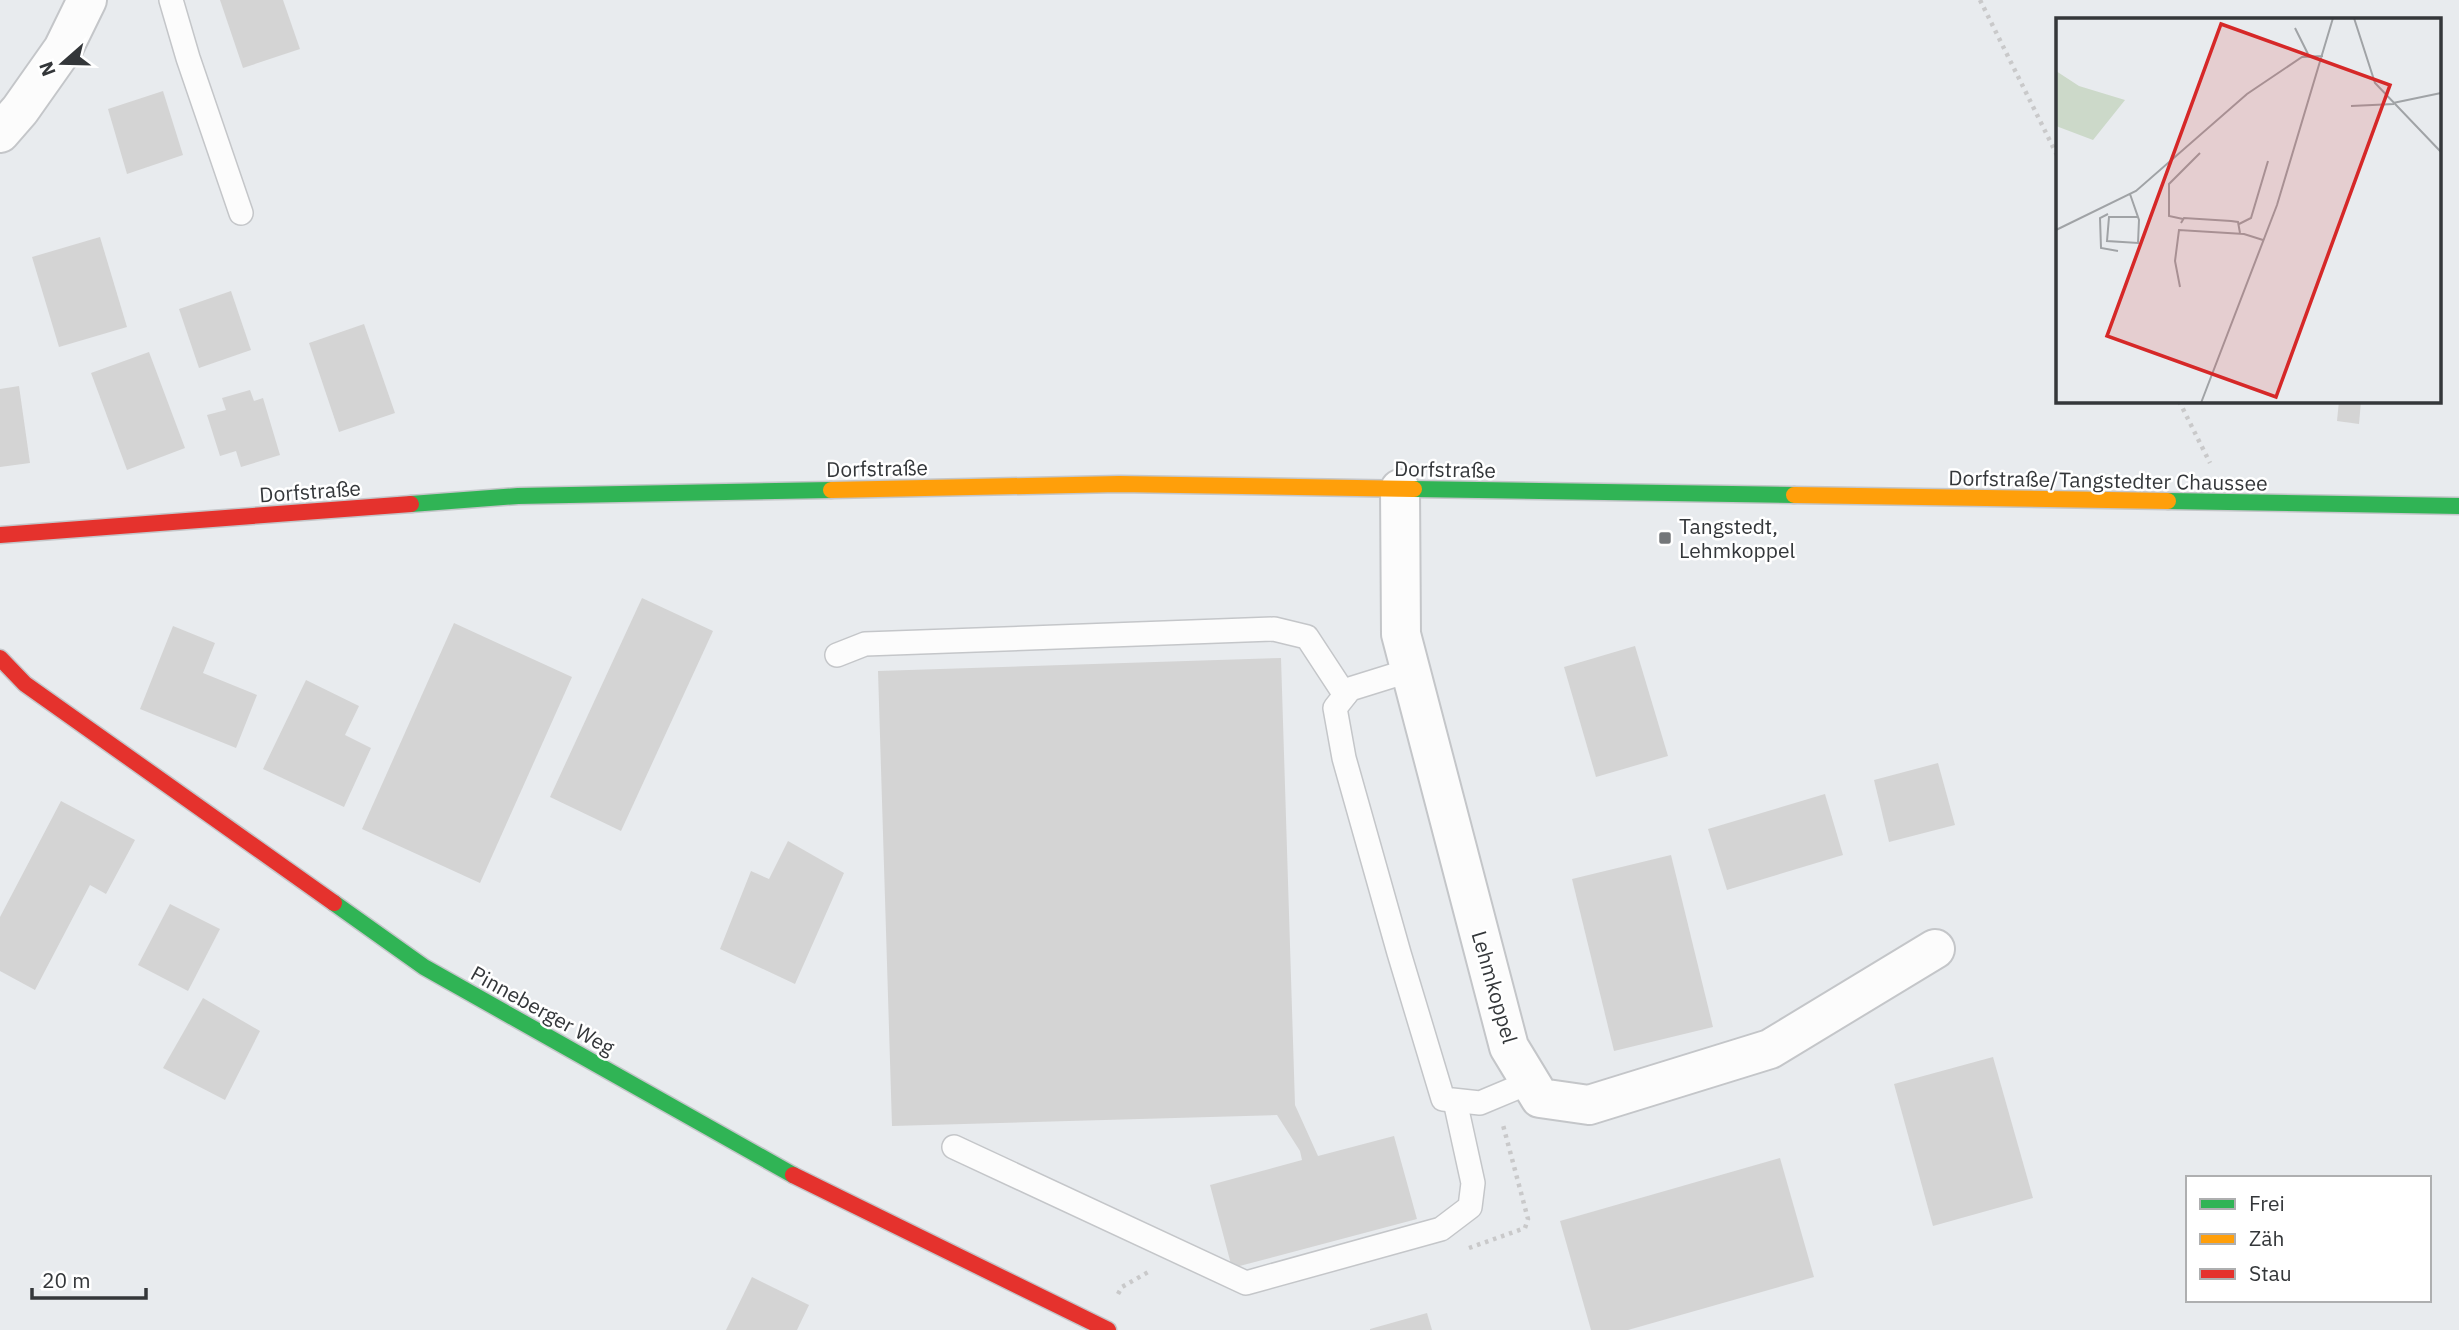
<svg xmlns="http://www.w3.org/2000/svg" width="2459" height="1330" font-family="'IBM Plex Sans',sans-serif">
<style>
.building{fill:#d4d4d4}
.lines{fill:none;stroke-linecap:round;stroke-linejoin:round}
.lane-casing{stroke:#c4c6c9;stroke-width:26}
.street-casing{stroke:#c4c6c9;stroke-width:42}
.fast-casing{stroke:#c4c6c9;stroke-width:19}
.slow-casing{stroke:#c4c6c9;stroke-width:19}
.jam-casing{stroke:#c4c6c9;stroke-width:19}
.path{stroke:#c9c9ca;stroke-width:4.5;stroke-dasharray:3.5 5;stroke-linecap:butt}
.lane{stroke:#fcfcfc;stroke-width:23}
.street{stroke:#fcfcfc;stroke-width:38}
.fast{stroke:#30b455;stroke-width:16}
.slow{stroke:#ff9f0a;stroke-width:16}
.jam{stroke:#e5322d;stroke-width:16}
.poi-dot{fill:#737679;stroke:#fff;stroke-width:2.5}
.labels{text-anchor:middle;dominant-baseline:central;stroke-width:5;stroke-linejoin:round;paint-order:stroke}
.street-label{font-size:21px;fill:#34373a;stroke:#fff}
.poi-label{font-size:21px;fill:#34373a;stroke:#fff;text-anchor:start}
.inset-road{fill:none;stroke:#a0a3a6;stroke-width:2}
.view{fill:#d62828;fill-opacity:0.15;stroke:#d62828;stroke-width:3.5}
.inset-edge{fill:none;stroke:#34373a;stroke-width:3.5}
</style>
<rect width="100%" height="100%" fill="#e8ebee"/>
<g class="building">
<path d="M220 0H283L300 49 243 68Z"/>
<path d="M163 91 183 155 127 174 108 109Z"/>
<path d="M100 237 127 327 59 347 32 257Z"/>
<path d="M231 291 251 350 199 368 179 309Z"/>
<path d="M364 324 395 413 339 432 309 343Z"/>
<path d="M149 352 185 448 127 470 91 373Z"/>
<path d="M19 386 30 463 0 467V389Z"/>
<path d="M250 390 254 401 263 398 280 455 241 467 236 451 220 456 207 415 226 410 222 398Z"/>
<path d="M2339 401H2361L2359 424 2337 421Z"/>
<path d="M642 598 713 631 621 831 550 797Z"/>
<path d="M454 623 572 677 480 883 362 829Z"/>
<path d="M173 626 215 643 203 673 257 695 236 748 140 709Z"/>
<path d="M1635 646 1668 756 1596 777 1564 667Z"/>
<path d="M1281 658 1295 1105 1318 1156 1394 1136 1417 1219 1232 1268 1210 1185 1302 1160 1300 1151 1277 1115 892 1126 878 671Z"/>
<path d="M306 680 359 706 345 735 371 748 344 807 263 769Z"/>
<path d="M1938 763 1955 825 1889 842 1874 780Z"/>
<path d="M1825 794 1843 855 1727 890 1708 829Z"/>
<path d="M61 801 135 840 106 894 90 885 35 990 0 971V917Z"/>
<path d="M788 841 844 873 795 984 720 949 751 871 769 879Z"/>
<path d="M1671 855 1713 1027 1614 1051 1572 879Z"/>
<path d="M170 904 220 929 188 991 138 965Z"/>
<path d="M203 998 260 1031 225 1100 163 1068Z"/>
<path d="M1993 1057 2033 1198 1933 1226 1894 1084Z"/>
<path d="M1780 1158 1814 1277 1628 1330H1591L1560 1221Z"/>
<path d="M752 1277 809 1305 797 1330H726Z"/>
<path d="M1427 1313 1432 1330H1370V1329Z"/>
</g>
<g class="lines">
<g class="lane-casing">
<g id="lane">
<path d="M171 0 188 58 241 213"/>
<path d="M837 655 865 644 1274 629 1307 637 1345 695"/>
<path d="M1411 670 1350 689 1335 708 1344 758 1399 953 1443 1099 1480 1103 1530 1082"/>
<path d="M954 1147 1246 1283 1441 1229 1470 1207 1473 1183 1455 1101"/>
</g>
</g>
<g class="street-casing">
<g id="street">
<path d="M0 133 20 110 63 49 87 0"/>
<path d="M1400 489 1401 634 1509 1047 1540 1098 1589 1105 1770 1049 1935 949"/>
</g>
</g>
<g class="fast-casing">
<g id="fast">
<path d="M1414 489 1794 495"/>
<path d="M2168 501 2459 506"/>
<path d="M411 504 518 496 831 490"/>
<path d="M334 903 424 967 793 1175"/>
</g>
</g>
<g class="slow-casing">
<g id="slow">
<path d="M831 490 1119 484 1414 489"/>
<path d="M1794 495 2168 501"/>
</g>
</g>
<g class="jam-casing">
<g id="jam">
<path d="M0 535 411 504"/>
<path d="M0 658 25 684 334 903"/>
<path d="M793 1175 1108 1330"/>
</g>
</g>
<g class="path">
<path d="M1980 0 2058 157"/>
<path d="M2179 401 2210 463"/>
<path d="M1469 1248 1525 1228 1528 1219 1503 1125"/>
<path d="M1118 1294 1122 1287 1150 1271"/>
</g>
<use href="#lane" class="lane"/>
<use href="#street" class="street"/>
<use href="#fast" class="fast"/>
<use href="#slow" class="slow"/>
<use href="#jam" class="jam"/>
</g>
<rect class="poi-dot" x="1658" y="531" width="14" height="14" rx="3.5"/>
<g class="labels">
<g class="street-label">
<text transform="translate(877 468) rotate(-1)">Dorfstraße</text>
<text transform="translate(1445 469) rotate(1)">Dorfstraße</text>
<text transform="translate(2108 480) rotate(1)">Dorfstraße/Tangstedter Chaussee</text>
<text transform="translate(310 491) rotate(-4)">Dorfstraße</text>
<text transform="translate(1495 987) rotate(74)">Lehmkoppel</text>
<text transform="translate(543 1010) rotate(29)">Pinneberger Weg</text>
</g>
<g class="poi-label">
<text x="1679" y="526">Tangstedt,<tspan x="1679" dy="24">Lehmkoppel</tspan></text>
</g>
</g>
<g transform="translate(2056 18)">
<rect width="385" height="385" fill="#e8ebee"/>
<path d="M0 53 23 68 69 82 37 122 0 108Z" fill="#ccd9c9"/>
<path class="inset-road" d="M298 0 319 65 385 134M239 10 252 36M337 85 385 75M295 88 338 86M74 176 83 202 82 225 51 223 53 199H82M52 196 44 200 45 230 62 233M127 201 113 198V166L144 135M125 205 128 200 175 203 182 204 184 215M183 206 195 200 212 143M0 212 80 173 191 76 246 39 267 38M124 269 119 243 123 212 188 216 207 222M145 385 221 187 277 0"/>
<path class="view" d="M165 6 334 67 220 379 51 318Z"/>
<rect width="385" height="385" class="inset-edge"/>
</g>
<rect x="2186" y="1176" width="245" height="126" fill="#ffffff" stroke="#aeafb0" stroke-width="2"/>
<rect x="2200" y="1199" width="35" height="10" fill="#30b455" stroke="#aeafb0" stroke-width="2"/>
<text x="2249" y="1211" font-size="21" fill="#34373a">Frei</text>
<rect x="2200" y="1234" width="35" height="10" fill="#ff9f0a" stroke="#aeafb0" stroke-width="2"/>
<text x="2249" y="1246" font-size="21" fill="#34373a">Zäh</text>
<rect x="2200" y="1269" width="35" height="10" fill="#e5322d" stroke="#aeafb0" stroke-width="2"/>
<text x="2249" y="1281" font-size="21" fill="#34373a">Stau</text>
<g transform="translate(63 63) rotate(250)" stroke="#ffffff" stroke-width="5" paint-order="stroke">
<path d="M0-5L12 26L0 18L-12 26Z" fill="#34373a"/>
<text y="-10" font-size="19" font-weight="bold" text-anchor="middle" fill="#34373a">N</text>
</g>
<path d="M32 1288v10h114v-10" fill="none" stroke="#34373a" stroke-width="3.5"/>
<text x="42" y="1288" font-size="21" fill="#34373a" stroke="#ffffff" stroke-width="5" paint-order="stroke">20 m</text>
</svg>
